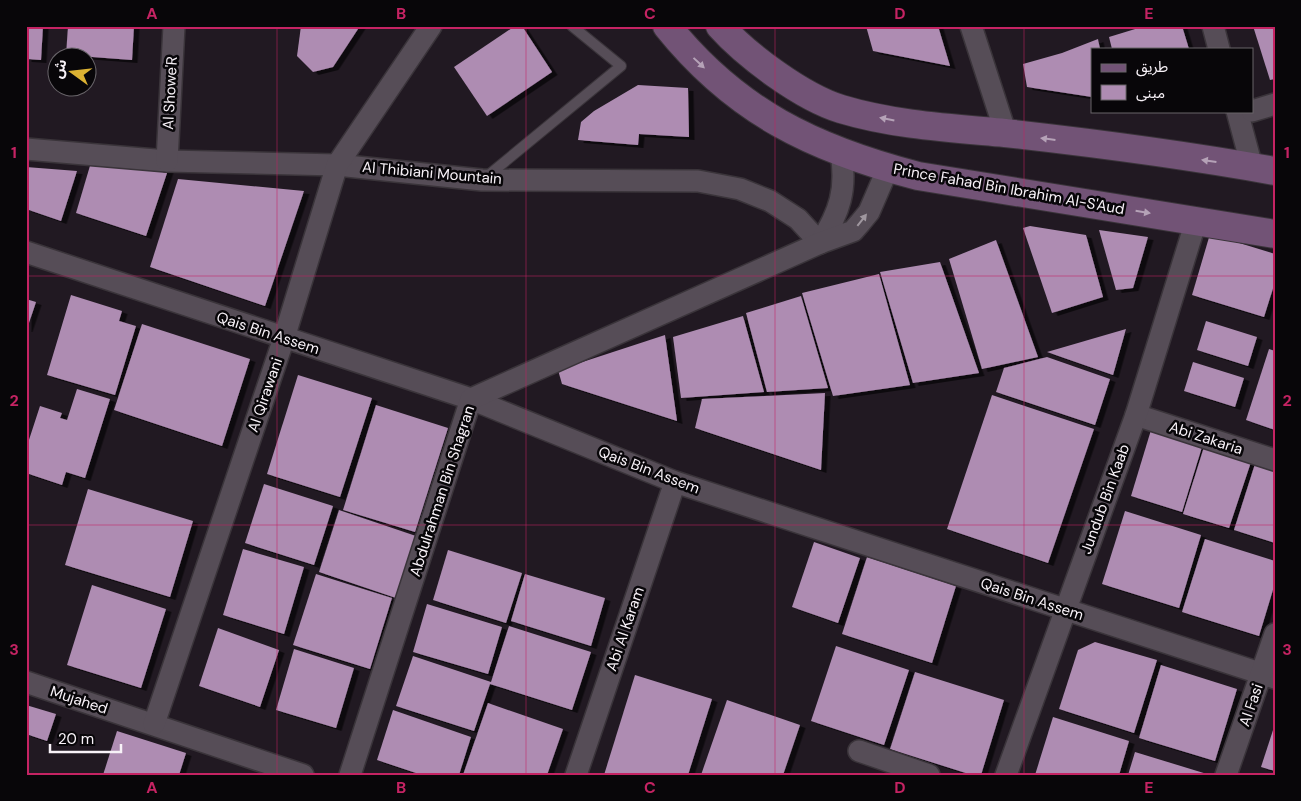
<svg xmlns="http://www.w3.org/2000/svg" width="1301" height="801" font-family="'DM Sans','Noto Sans Arabic',sans-serif">
<style>
.building{fill:#ae8cb2;filter:url(#shadow)}
.lines{fill:none;stroke-linecap:round;stroke-linejoin:round}
.lane-casing{stroke:#3a343a;stroke-width:12}
.street-casing{stroke:#3a343a;stroke-width:24}
.secondary-casing{stroke:#3a343a;stroke-width:30}
.lane{stroke:#564d57;stroke-width:10}
.street{stroke:#564d57;stroke-width:21}
.secondary{stroke:#725376;stroke-width:28}
.oneway{fill:#b5a2b7}
.oneway2{fill:#9f979f}
.grid{fill:none;stroke:#c52363;stroke-width:1;stroke-opacity:0.55}
.labels{text-anchor:middle;dominant-baseline:central;stroke-width:5;stroke-linejoin:round;paint-order:stroke}
.street-label{font-size:15px;fill:#f8f2f8;stroke:#080609}
.neatline{fill:none;stroke:#c52363;stroke-width:2}
.grid-label{font-size:16px;text-anchor:middle;font-weight:bold;fill:#c52363}
</style>
<defs>
<filter id="shadow"><feDropShadow dx="5.5" dy="3" stdDeviation="0" flood-color="#0009"/></filter>
</defs>
<rect width="100%" height="100%" fill="#211922"/>
<g class="building">
<path d="M26 26H43L41 60 26 59Z"/>
<path d="M68 26H134L132 60 66 55Z"/>
<path d="M301 26H360L333 67 313 72 297 56Z"/>
<path d="M515 26H522L552 72 487 116 454 67Z"/>
<path d="M866 26H938L950 66 873 51Z"/>
<path d="M1145 26H1182L1189 49H1112L1109 37Z"/>
<path d="M1253 26H1275V79L1270 80Z"/>
<path d="M1098 39 1100 49H1092V97L1027 87 1023 64 1062 53Z"/>
<path d="M638 85 688 88 689 137 639 134 638 145 578 140 581 122 594 111Z"/>
<path d="M92 159 168 170 146 236 76 213Z"/>
<path d="M26 167 77 171 61 221 26 209Z"/>
<path d="M178 179 304 191 265 306 150 267Z"/>
<path d="M1030 226 1086 235 1103 297 1052 313 1023 228Z"/>
<path d="M1099 230 1148 237 1133 288 1116 290Z"/>
<path d="M1210 234 1275 254V282L1264 317 1192 295Z"/>
<path d="M996 240 1038 357 982 369 949 259Z"/>
<path d="M940 262 979 373 913 383 880 272Z"/>
<path d="M879 274 910 385 833 396 802 293Z"/>
<path d="M71 295 122 311 119 321 136 326 115 395 47 375Z"/>
<path d="M801 296 828 388 767 392 746 313Z"/>
<path d="M26 299 36 302 27 329H26Z"/>
<path d="M743 316 764 392 681 398 673 337Z"/>
<path d="M1206 321 1257 337 1248 366 1197 350Z"/>
<path d="M142 324 250 359 222 446 114 410Z"/>
<path d="M1126 329 1113 375 1047 352Z"/>
<path d="M665 335 677 421 562 384 558 370Z"/>
<path d="M1269 349 1275 351V430L1246 420Z"/>
<path d="M1047 357 1110 379 1095 425 996 392 1004 368Z"/>
<path d="M1193 362 1244 378 1235 407 1184 391Z"/>
<path d="M298 375 372 398 340 497 267 474Z"/>
<path d="M77 389 110 399 85 478 66 472 62 485 26 473V449L40 406 62 413 60 418 67 420Z"/>
<path d="M825 393 821 470 695 428 702 399Z"/>
<path d="M992 395 1094 429 1048 563 947 529Z"/>
<path d="M376 405 448 428 415 532 343 510Z"/>
<path d="M1151 430 1202 447 1182 512 1131 496Z"/>
<path d="M1204 447 1251 462 1229 528 1183 514Z"/>
<path d="M1255 464 1275 471V543L1234 530Z"/>
<path d="M264 484 333 506 314 565 245 543Z"/>
<path d="M88 489 193 521 170 597 65 565Z"/>
<path d="M339 510 416 536 396 598 319 572Z"/>
<path d="M1125 511 1201 535 1179 608 1102 584Z"/>
<path d="M1205 539 1275 561V583L1259 636 1182 612Z"/>
<path d="M814 542 860 558 838 623 792 607Z"/>
<path d="M243 549 304 567 284 634 223 615Z"/>
<path d="M448 550 522 573 506 623 433 600Z"/>
<path d="M867 557 956 586 932 663 842 634Z"/>
<path d="M316 574 392 598 370 669 293 645Z"/>
<path d="M525 574 605 598 591 646 511 621Z"/>
<path d="M92 585 166 609 141 688 67 665Z"/>
<path d="M427 604 502 627 488 674 413 652Z"/>
<path d="M509 626 591 652 572 710 490 684 474 731 396 706 413 656 491 682Z"/>
<path d="M218 628 279 650 260 707 199 686Z"/>
<path d="M1095 642 1157 660 1134 733 1059 709 1078 650Z"/>
<path d="M836 646 909 670 884 745 811 721Z"/>
<path d="M294 649 354 668 336 728 276 710Z"/>
<path d="M1161 665 1237 689 1215 761 1139 738Z"/>
<path d="M915 672 1004 700 981 775H972L890 749Z"/>
<path d="M635 675 712 699 688 775H604Z"/>
<path d="M727 700 800 725 783 775H701Z"/>
<path d="M488 703 563 729 547 775H463Z"/>
<path d="M26 705 56 714 47 741 26 734Z"/>
<path d="M393 710 471 737 459 775H422L377 760Z"/>
<path d="M1053 717 1129 741 1119 775H1035Z"/>
<path d="M1275 724V771L1261 767Z"/>
<path d="M117 731 186 753 179 775H103Z"/>
<path d="M1135 752 1207 774V775H1128Z"/>
</g>
<g class="lines">
<g class="lane-casing">
<path id="lane" d="M485 178 621 66 572 26"/>
</g>
<g class="street-casing">
<g id="street">
<path d="M971 26 1006 134"/>
<path d="M1213 26 1219 49"/>
<path d="M1237 111 1252 167"/>
<path d="M1252 111 1275 104"/>
<path d="M26 149 167 161 337 165 482 180 698 181 740 189 770 201 798 219 820 243"/>
<path d="M167 161 174 26"/>
<path d="M820 243C840 212 847 189 841 153"/>
<path d="M26 252 471 399 675 482 1275 678"/>
<path d="M1136 415 1275 460"/>
<path d="M26 682 303 775"/>
<path d="M154 724 284 338 337 165 431 26"/>
<path d="M859 751 929 775"/>
<path d="M350 775 471 399 820 243 853 231 860 223 869 212 888 168"/>
<path d="M576 775 675 482"/>
<path d="M1006 775 1136 415 1196 221"/>
<path d="M1226 775 1275 634"/>
</g>
</g>
<g class="secondary-casing">
<g id="secondary">
<path d="M667 26C736 112 814 149 918 176L1275 234"/>
<path d="M720 26C747 56 802 97 841 109 894 125 950 128 1005 133 1095 143 1186 155 1275 171"/>
</g>
</g>
<use href="#lane" class="lane"/>
<use href="#street" class="street"/>
<use href="#secondary" class="secondary"/>
</g>
<defs><path id="oneway-solid" d="M-6-.8H1V-3.2L6.5 0L1 3.2V.8H-6Z" transform="scale(1.25)"/></defs>
<g class="oneway">
<use href="#oneway-solid" transform="translate(699 63) rotate(43)"/>
<use href="#oneway-solid" transform="translate(887 119) rotate(-169)"/>
<use href="#oneway-solid" transform="translate(1048 139) rotate(-173)"/>
<use href="#oneway-solid" transform="translate(1209 161) rotate(-172)"/>
<use href="#oneway-solid" transform="translate(1143 212) rotate(9)"/>
</g>
<use class="oneway2" href="#oneway-solid" transform="translate(862 220) rotate(-52)"/>
<path class="grid" d="M277 26V775M526 26V775M775 26V775M1024 26V775M26 276H1275M26 525H1275"/>
<g class="labels">
<g class="street-label">
<text transform="translate(170 93) rotate(-87)">Al Showe'R</text>
<text transform="translate(432 173) rotate(5)">Al Thibiani Mountain</text>
<text transform="translate(1009 189) rotate(10)">Prince Fahad Bin Ibrahim Al-S'Aud</text>
<text transform="translate(268 333) rotate(18)">Qais Bin Assem</text>
<text transform="translate(265 395) rotate(-71)">Al Qirawani</text>
<text transform="translate(1206 438) rotate(18)">Abi Zakaria</text>
<text transform="translate(649 470) rotate(21)">Qais Bin Assem</text>
<text transform="translate(442 491) rotate(-72)">Abdulrahman Bin Shagran</text>
<text transform="translate(1105 499) rotate(-70)">Jundub Bin Kaab</text>
<text transform="translate(1032 599) rotate(18)">Qais Bin Assem</text>
<text transform="translate(625 629) rotate(-71)">Abi Al Karam</text>
<text transform="translate(79 700) rotate(18)">Mujahed</text>
<text transform="translate(1251 705) rotate(-71)">Al Fasi</text>
</g>
</g>
<rect width="1301" height="801" fill="none" stroke="#080609" stroke-width="55"/>
<rect x="1091" y="48" width="162" height="65" fill="#080609" stroke="#686469"/>
<rect x="1101" y="64" width="25" height="8" fill="#725376" stroke="#686469"/>
<text x="1136" y="72" font-size="15" fill="#f8f2f8">طريق</text>
<rect x="1101" y="85" width="25" height="15" fill="#ae8cb2" stroke="#686469"/>
<text x="1136" y="98" font-size="15" fill="#f8f2f8">مبنى</text>
<g transform="translate(72 72) rotate(285)"><circle r="24" fill="#080609" stroke="#686469"/>
<path d="M0-4L9 19L0 12L-9 19Z" fill="#dcb233"/>
<text y="-8" font-size="14" font-weight="bold" text-anchor="middle" fill="#f8f2f8">ش</text>
</g>
<path d="M50 744v8h71v-8" fill="none" stroke="#f8f2f8" stroke-width="2.5"/>
<text x="58" y="744" font-size="15" fill="#f8f2f8" stroke="#080609" stroke-width="4" paint-order="stroke">20 m</text>
<rect x="28" y="28" width="1246" height="746" class="neatline"/>
<g class="grid-label">
<text x="152" y="19">A</text>
<text x="401" y="19">B</text>
<text x="650" y="19">C</text>
<text x="900" y="19">D</text>
<text x="1149" y="19">E</text>
<text x="14" y="158">1</text>
<text x="1287" y="158">1</text>
<text x="14" y="406">2</text>
<text x="1287" y="406">2</text>
<text x="14" y="655">3</text>
<text x="1287" y="655">3</text>
<text x="152" y="793">A</text>
<text x="401" y="793">B</text>
<text x="650" y="793">C</text>
<text x="900" y="793">D</text>
<text x="1149" y="793">E</text>
</g>
</svg>
